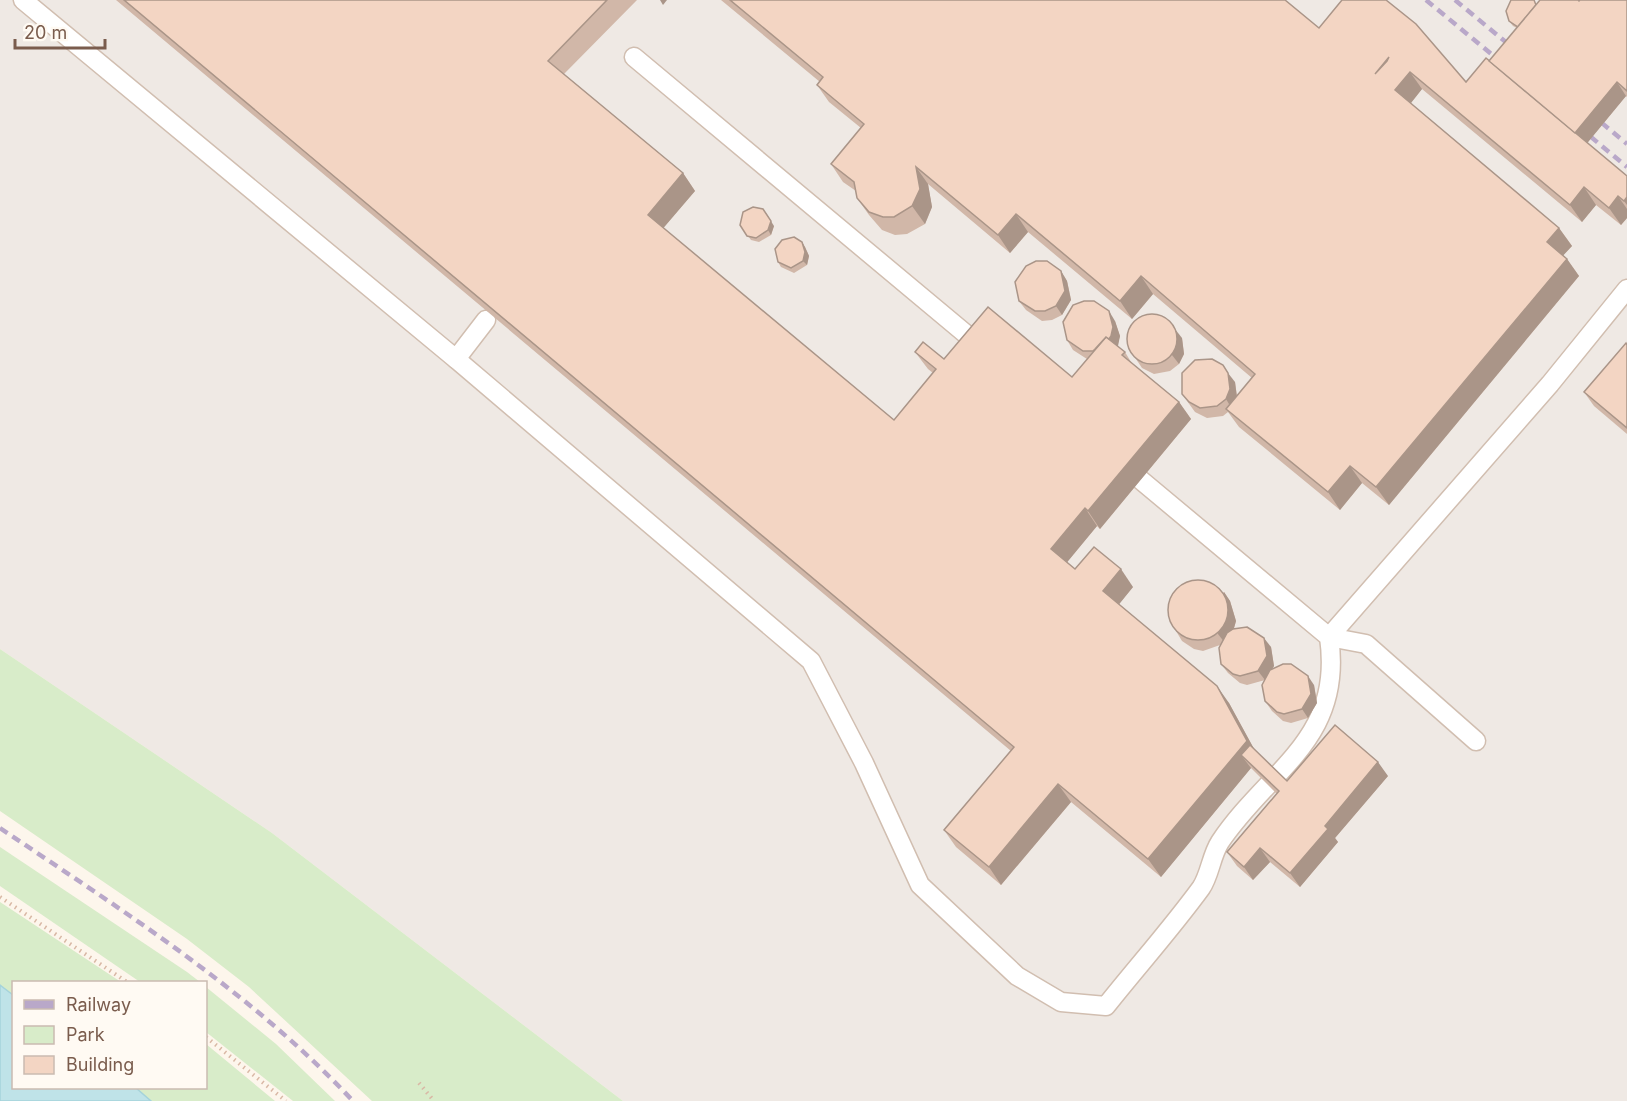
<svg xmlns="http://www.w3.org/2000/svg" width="1627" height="1101" font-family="Inter,sans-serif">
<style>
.industrial{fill:#efe9e4}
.green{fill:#d8ecc9}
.water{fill:#bfe3e8;stroke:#a5d3da;stroke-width:1.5}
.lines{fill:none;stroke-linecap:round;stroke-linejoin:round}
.lane-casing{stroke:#d1beb0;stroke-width:21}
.path{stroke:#d9b8a5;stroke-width:4;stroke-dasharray:1.5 4.5;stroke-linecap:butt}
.lane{stroke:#fff;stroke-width:18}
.rail{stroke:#b9a8c9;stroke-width:4.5;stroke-dasharray:9 6;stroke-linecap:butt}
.wall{fill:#d1b7a8}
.shaded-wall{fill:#aa9588}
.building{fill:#f3d5c3;stroke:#aa9588;stroke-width:1.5;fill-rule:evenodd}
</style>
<rect width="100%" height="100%" fill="#fdf6ec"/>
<path class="industrial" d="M0 0H1627V1101H623L272 833 0 649Z"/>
<g class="green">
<path d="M0 649 272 833 623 1101H372L249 987 187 939 0 811Z"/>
<path d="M0 847 187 972 200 982H140L0 886Z"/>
<path d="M0 902 121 982H14L13 995 0 985Z"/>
<path d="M206 987 276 1044 335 1101H293L206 1032Z"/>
<path d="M206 1044 275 1101H151L136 1088H206Z"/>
</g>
<path class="water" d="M0 985 13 995 14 1088H136L151 1101H0Z"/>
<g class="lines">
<g class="lane-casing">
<g id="lane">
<path d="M23 0 456 359 486 320"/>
<path d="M634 57 985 350"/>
<path d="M456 359 811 661 864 763 920 885 1017 976 1061 1002 1106 1006C1137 967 1171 929 1201 888 1210 875 1211 856 1220 842 1269 769 1344 740 1329 637L1124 466"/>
<path d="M1329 637 1550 384 1627 289"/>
<path d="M1329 637 1366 644 1476 741"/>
</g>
</g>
<g class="path">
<path d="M0 897 127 982"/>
<path d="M206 1037 286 1101"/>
<path d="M419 1083 434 1101"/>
</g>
<use href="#lane" class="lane"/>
<g class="rail">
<path d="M1426 0 1507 67"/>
<path d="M1455 0 1519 53"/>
<path d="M1590 113 1627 144"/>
<path d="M1579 127 1627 167"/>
<path d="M0 828C123 911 251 992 353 1101"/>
</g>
</g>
<g class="wall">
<path d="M116 0H637L564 74 683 173 695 191 663 228 894 420 933 373 928 369 915 352 944 359 1072 377 1087 359 1073 350 1067 340 1115 321 1120 336 1117 346 1125 352 1131 362 1179 402 1191 419 1100 529 1097 526 1067 562 1075 569 1133 587 1119 604 1229 703 1254 749 1287 781 1388 776 1335 838 1338 842 1300 887 1270 862 1253 880 1237 866 1227 852 1277 794 1251 768 1161 877 1071 802 1001 885 956 847 944 830 1011 751Z"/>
<path d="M721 0H1285L1319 28 1466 82 1489 61 1517 28 1513 26 1509 21 1537 4 1627 0V97L1626 96 1587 143 1627 176V218L1621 225 1596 205 1582 222 1422 89 1410 104 1559 228 1572 246 1563 255 1567 259 1579 276 1389 505 1362 483 1340 510 1239 427 1228 412 1223 416 1207 418 1195 412 1182 394 1235 382 1237 396 1252 378 1153 294 1132 319 1028 232 1010 253 928 184 932 207 925 224 907 234 895 235 882 230 869 215 857 198 856 191 843 182 831 164 861 128 829 102 817 85 820 82Z"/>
<path d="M740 225 774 226 771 235 759 242 751 240Z"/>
<path d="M802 242 805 247 809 256 807 265 794 273 781 267 778 262Z"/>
<path d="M1061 271 1067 281 1071 300 1062 315 1052 320 1042 321 1026 310 1019 301Z"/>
<path d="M1182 338 1184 354 1179 364 1170 371 1154 374 1142 368 1130 350Z"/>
<path d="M1627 345V434L1594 406 1584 392Z"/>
<path d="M1224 592 1230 601 1236 621 1234 628 1271 647 1274 666 1272 670 1314 685 1317 703 1308 718 1291 723 1283 721 1272 711 1265 701V680L1247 685 1240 683 1228 673 1221 664 1220 645 1203 651 1194 649 1182 641 1176 631Z"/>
</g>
<g class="shaded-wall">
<path d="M660 0H667L663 5Z"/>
<path d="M1410 72 1422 89 1407 108 1395 90Z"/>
<path d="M1617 82 1626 96 1584 147 1574 133Z"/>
<path d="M916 167 928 184 932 207 925 224 912 206Z"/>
<path d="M683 173 695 191 660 232 648 215Z"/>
<path d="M1584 187 1596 205 1582 222 1570 205Z"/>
<path d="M1618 196 1627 209V218L1621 225 1609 208Z"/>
<path d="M1627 197V205L1624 201Z"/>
<path d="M766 213 774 226 771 235 768 230Z"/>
<path d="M1016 214 1028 232 1010 253 998 235Z"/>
<path d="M1559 228 1572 246 1559 260 1547 242Z"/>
<path d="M802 242 805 247 809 256 807 265 803 261Z"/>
<path d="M1567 259 1579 276 1389 505 1376 487Z"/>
<path d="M1061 271 1067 281 1071 300 1062 315 1056 306Z"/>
<path d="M1141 276 1153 294 1132 319 1120 301Z"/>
<path d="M1109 311 1115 321 1120 336 1118 346 1110 355 1103 346Z"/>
<path d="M1175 329 1182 338 1184 354 1179 364 1172 355Z"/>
<path d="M1228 373 1235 382 1237 398 1232 409 1226 399Z"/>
<path d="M1179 402 1191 419 1100 529 1088 511Z"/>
<path d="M1350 466 1362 483 1340 510 1328 492Z"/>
<path d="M1085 508 1097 526 1064 566 1051 549Z"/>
<path d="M1121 569 1133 587 1116 608 1103 591Z"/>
<path d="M1224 592 1230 601 1236 621 1232 635 1225 643 1218 634Z"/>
<path d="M1264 638 1271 647 1274 666 1265 680 1258 671Z"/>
<path d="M1308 676 1314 685 1317 703 1308 718 1302 709Z"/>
<path d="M1217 686 1229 703 1259 758 1241 755 1251 768 1161 877 1148 859Z"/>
<path d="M1378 762 1388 776 1335 838 1338 842 1300 887 1290 873 1325 826Z"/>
<path d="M1058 784 1071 802 1001 885 989 867Z"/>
<path d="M1260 848 1270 862 1253 880 1244 867Z"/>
</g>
<g class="building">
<path d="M124 0H607L548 61 683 173 648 215 894 420 936 369 915 352 923 342 944 359 988 307 1072 377 1106 337 1125 352 1122 355 1179 402 1088 511 1085 508 1051 549 1075 569 1094 547 1121 569 1103 591 1217 686 1247 741 1148 859 1058 784 989 867 944 830 1014 747Z"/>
<path d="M730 0H1285L1319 28 1342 0H1386L1416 24 1466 82 1486 58 1627 176V197L1624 201 1618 196 1609 208 1584 187 1570 205 1410 72 1395 90 1559 228 1547 242 1567 259 1376 487 1350 466 1328 492 1226 409 1255 374 1141 276 1120 301 1016 214 998 235 916 167 920 189 912 206 894 217H883L869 212 857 198 854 182 831 164 864 124 817 85 823 77ZM1389 57 1387 61 1375 74Z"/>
<path d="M1511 0H1534L1536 5 1518 27 1509 21 1506 11Z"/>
<path d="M1540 0H1578L1579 1 1580 0H1627V91L1617 82 1575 133 1489 61Z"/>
<path d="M753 207 763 209 771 221 768 230 756 238 747 236 740 225 743 212Z"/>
<path d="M794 237 802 242 805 252 803 261 791 268 778 262 775 249 782 240Z"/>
<path d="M1036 261H1047L1061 271 1065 291 1056 306 1045 311H1035L1019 301 1015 282 1026 266Z"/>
<path d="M1084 301H1094L1109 311 1113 327 1111 336 1109 339 1106 337 1095 349 1093 351H1083L1067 340 1063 322 1073 305Z"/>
<circle cx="1152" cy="339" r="25"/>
<path d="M1626 343 1627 345V428L1584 392Z"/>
<path d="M1212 359 1223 365 1228 373 1230 389 1226 399 1217 406 1200 408 1189 402 1182 394V373L1195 360Z"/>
<circle cx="1198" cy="610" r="30"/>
<path d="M1247 627 1264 638 1267 656 1258 671 1240 676 1233 674 1221 664 1219 648 1227 633 1233 629Z"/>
<path d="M1283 664H1291L1308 676 1311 694 1302 709 1284 714 1277 712 1265 701 1262 685 1270 670Z"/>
<path d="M1335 725 1378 762 1325 826 1328 829 1290 873 1260 848 1244 867 1227 852 1279 791 1241 755 1250 745 1287 781Z"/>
</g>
<rect x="12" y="981" width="195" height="108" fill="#fffaf3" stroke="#cabbb1" stroke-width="1.5"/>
<rect x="24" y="1000" width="30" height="9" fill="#b9a8c9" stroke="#cabbb1" stroke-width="1.5"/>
<text x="66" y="1011" font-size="18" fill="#7a5c4d">Railway</text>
<rect x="24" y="1026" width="30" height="18" fill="#d8ecc9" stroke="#cabbb1" stroke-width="1.5"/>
<text x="66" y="1041" font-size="18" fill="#7a5c4d">Park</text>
<rect x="24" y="1056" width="30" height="18" fill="#f3d5c3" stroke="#cabbb1" stroke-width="1.5"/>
<text x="66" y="1071" font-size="18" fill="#7a5c4d">Building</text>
<path d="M15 39v9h90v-9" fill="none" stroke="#7a5c4d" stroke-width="3"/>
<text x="24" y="39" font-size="18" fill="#7a5c4d" stroke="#fffaf3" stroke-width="4.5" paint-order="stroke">20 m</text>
</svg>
